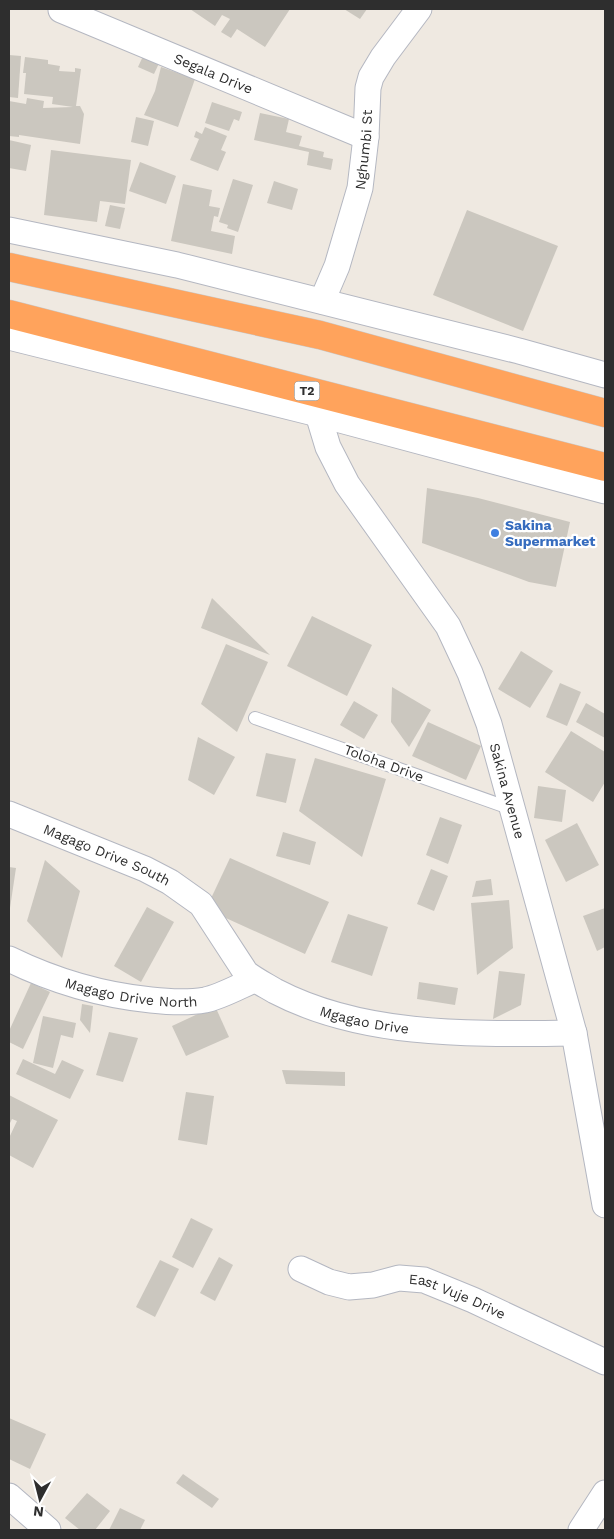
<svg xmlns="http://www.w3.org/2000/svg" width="614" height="1539" font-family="'Work Sans',sans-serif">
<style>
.building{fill:#cbc7bf}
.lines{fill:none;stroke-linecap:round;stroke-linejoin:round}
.lane-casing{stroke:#b4b7c1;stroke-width:14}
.street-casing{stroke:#b4b7c1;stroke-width:27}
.highway-casing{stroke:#c9c9c9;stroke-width:29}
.lane{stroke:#fff;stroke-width:12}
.street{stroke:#fff;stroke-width:25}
.highway{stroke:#ffa35c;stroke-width:28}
.shop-dot{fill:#3f7fe0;stroke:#fff;stroke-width:2}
.labels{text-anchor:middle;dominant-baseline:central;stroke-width:4.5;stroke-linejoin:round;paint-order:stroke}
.shield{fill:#fff;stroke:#6d6d6d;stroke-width:1}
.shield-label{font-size:12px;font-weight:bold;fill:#2e2e2e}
.street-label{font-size:14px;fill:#2e2e2e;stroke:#fff}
.shop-label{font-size:14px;font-weight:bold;fill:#366cbe;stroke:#fff;text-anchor:start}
</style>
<rect width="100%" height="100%" fill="#efe9e1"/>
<g class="building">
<path d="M190 9H290L265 47 237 29 231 38 221 32 230 19 222 15 215 26Z"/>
<path d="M344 9H367L360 19Z"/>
<path d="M145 52 161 59 154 74 138 67Z"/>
<path d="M9 55 21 56 18 98 9 97Z"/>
<path d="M25 57 48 60V64L60 66 59 71 75 72V68L81 69 76 106H80L84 114 80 144 19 135V137L9 136V101L26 104 27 98 44 101 43 108 73 107 52 104 53 97 24 94 26 73H23Z"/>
<path d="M161 67 195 79 178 127 144 115 155 91Z"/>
<path d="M212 102 242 112 239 121 234 119 229 131 205 123Z"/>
<path d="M260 113 289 119 286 132 302 136 299 146 324 152 323 157 333 159 331 170 307 165 309 152 254 140Z"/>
<path d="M136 117 154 121 148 146 131 142Z"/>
<path d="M205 127 227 136 221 150 226 152 218 171 190 160 199 139 194 137 196 131 202 134Z"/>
<path d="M9 140 31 145 26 171 9 168Z"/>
<path d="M51 150 131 160 125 204 100 201 97 222 44 215Z"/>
<path d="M140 162 176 176 166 204 129 191Z"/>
<path d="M233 179 253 185 238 232 227 228 228 225 219 222Z"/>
<path d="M274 181 298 189 292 210 267 203Z"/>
<path d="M183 184 212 190 209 206 220 208 218 217 214 216 211 231 235 236 232 254 171 241Z"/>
<path d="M110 205 125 208 120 229 105 226Z"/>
<path d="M467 210 558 246 523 331 433 295Z"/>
<path d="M427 488 478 498 570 522 556 587 529 582 422 543Z"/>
<path d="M212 598 270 655 201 628Z"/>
<path d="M312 616 372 645 347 696 287 666Z"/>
<path d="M226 644 268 662 237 732 201 704Z"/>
<path d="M521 651 553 671 530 708 498 689Z"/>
<path d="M560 683 581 692 567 726 546 717Z"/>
<path d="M392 687 431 710 409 747 391 722Z"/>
<path d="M354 701 378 715 364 739 340 725Z"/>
<path d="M586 703 605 714V738L576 722Z"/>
<path d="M428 722 481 746 466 780 412 756Z"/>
<path d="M571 731 605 752V782L593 802 545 772Z"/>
<path d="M198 737 235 757 214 795 188 780Z"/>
<path d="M266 753 296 759 286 803 256 796Z"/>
<path d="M315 758 386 779 362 857 299 811Z"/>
<path d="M538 786 566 790 562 822 534 818Z"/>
<path d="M440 817 462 825 448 864 426 855Z"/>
<path d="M577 823 599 865 566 882 545 840Z"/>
<path d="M283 832 316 842 310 865 276 856Z"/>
<path d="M230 858 329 902 305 954 206 909Z"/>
<path d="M45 860 80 891 62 958 27 921Z"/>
<path d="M9 867 16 868 10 908 9 907Z"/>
<path d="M431 869 448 876 434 911 417 904Z"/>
<path d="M491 879 493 895 472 897 476 881Z"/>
<path d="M509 900 513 948 477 975 471 903Z"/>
<path d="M147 907 174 922 141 982 114 966Z"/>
<path d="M605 908V947L597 951 583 916Z"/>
<path d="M348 914 388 927 372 976 331 962Z"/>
<path d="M499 971 525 974 521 1005 493 1019Z"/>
<path d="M419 982 458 988 455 1005 417 999Z"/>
<path d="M31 983 50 992 23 1049 9 1042V1031Z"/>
<path d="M82 1004 93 1006 90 1033 80 1020Z"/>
<path d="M215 1006 229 1037 186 1056 172 1026Z"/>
<path d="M43 1016 76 1023 73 1038 61 1035 53 1068 33 1063Z"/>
<path d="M109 1032 138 1038 123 1082 96 1075Z"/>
<path d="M23 1059 55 1074 62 1060 84 1070 70 1099 16 1074Z"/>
<path d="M282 1070 345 1072V1086L286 1084Z"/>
<path d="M186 1092 214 1096 207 1145 178 1140Z"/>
<path d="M9 1095 58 1120 33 1168 9 1155V1138L17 1121 12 1119 9 1125Z"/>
<path d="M191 1218 213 1229 193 1268 172 1257Z"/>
<path d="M219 1257 233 1265 215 1301 200 1293Z"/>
<path d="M160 1260 179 1269 155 1317 136 1307Z"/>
<path d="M9 1418 46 1434 30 1469 9 1459Z"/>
<path d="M183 1474 219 1499 212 1508 176 1483Z"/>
<path d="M87 1493 110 1511 95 1530H80L65 1518Z"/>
<path d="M120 1508 145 1520 140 1530H109Z"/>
</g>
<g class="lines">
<g class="lane-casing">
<path id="lane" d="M255 718 512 809"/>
</g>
<g class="street-casing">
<g id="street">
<path id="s1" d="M61 10 366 137"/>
<path d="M9 230 177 265 519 351 605 375"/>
<path id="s2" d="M322 301 337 266 360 188 366 137 368 88 371 77 383 57 419 9"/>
<path d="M9 337 318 414 605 491"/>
<path id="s3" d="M318 414 328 447 347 484 448 626 470 673 489 724 574 1033 605 1205"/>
<path id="s4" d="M9 814 145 869 170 882 201 904 246 973C255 980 265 985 275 991 365 1038 475 1034 574 1033"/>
<path id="s5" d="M9 959C54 981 101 995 151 1000 169 1002 188 1003 205 1000 220 997 240 986 254 980"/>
<path id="s6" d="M301 1269 329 1282 349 1287 373 1285 399 1278 424 1280 473 1300 605 1362"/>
<path d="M9 1496 48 1530"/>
<path d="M581 1530 605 1493"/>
</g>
</g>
<g class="highway-casing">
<g id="highway">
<path d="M9 267 320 335 605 413"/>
<path d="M9 314 605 467"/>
</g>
</g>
<use href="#lane" class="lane"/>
<use href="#street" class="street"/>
<use href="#highway" class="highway"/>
</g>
<circle class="shop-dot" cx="495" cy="533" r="5"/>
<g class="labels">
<rect class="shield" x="294.5" y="381.5" width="25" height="19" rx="4"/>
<g class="shield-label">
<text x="307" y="391">T2</text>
</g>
<g class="street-label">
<text stroke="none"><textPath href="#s1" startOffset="165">Segala Drive</textPath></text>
<text stroke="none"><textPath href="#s2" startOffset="158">Nghumbi St</textPath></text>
<text transform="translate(384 763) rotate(20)">Toloha Drive</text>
<text stroke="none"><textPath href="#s3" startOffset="426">Sakina Avenue</textPath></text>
<text stroke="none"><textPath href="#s4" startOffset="106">Magago Drive South</textPath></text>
<text stroke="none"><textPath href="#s5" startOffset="128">Magago Drive North</textPath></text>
<text stroke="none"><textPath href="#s4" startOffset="424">Mgagao Drive</textPath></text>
<text stroke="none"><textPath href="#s6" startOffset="164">East Vuje Drive</textPath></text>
</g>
<g class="shop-label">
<text x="505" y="525">Sakina<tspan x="505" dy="16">Supermarket</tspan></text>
</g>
</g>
<rect width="614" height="1539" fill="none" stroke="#2e2e2e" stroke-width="20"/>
<g transform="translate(40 1499) rotate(187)" stroke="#ffffff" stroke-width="4" paint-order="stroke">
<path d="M0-4L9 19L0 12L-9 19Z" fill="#2e2e2e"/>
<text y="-8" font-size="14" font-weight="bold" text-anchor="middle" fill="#2e2e2e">N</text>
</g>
</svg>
